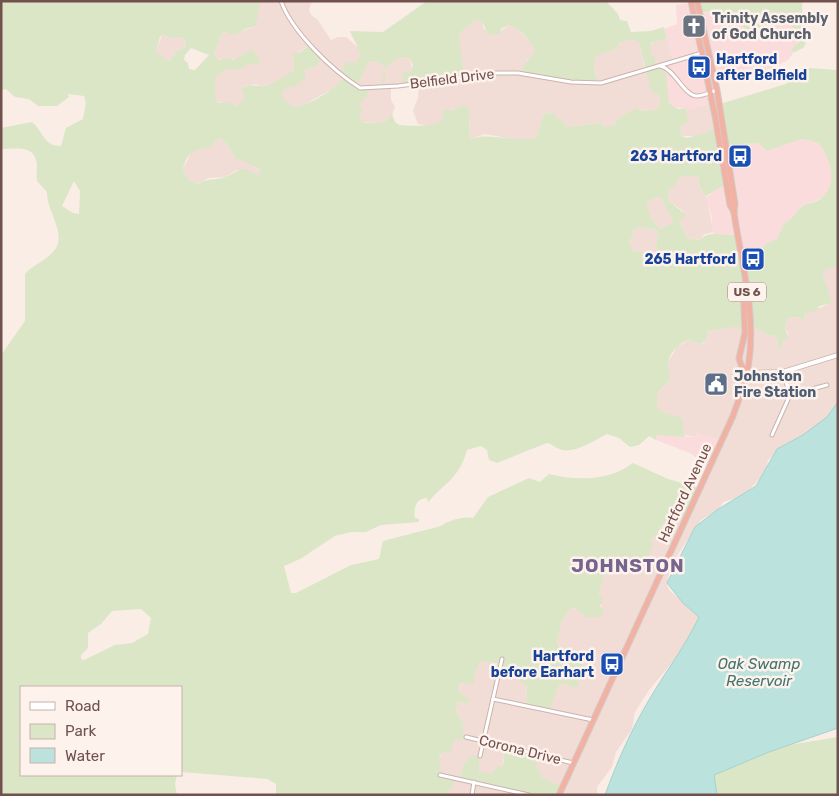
<svg xmlns="http://www.w3.org/2000/svg" width="839" height="796" font-family="Rubik,sans-serif">
<style>
.residential{fill:#f1ddd5}
.commercial{fill:#f9dcdb}
.green{fill:#dbe6c6;fill-rule:evenodd}
.water{fill:#bce2de;stroke:#a3d3ce}
.lines{fill:none;stroke-linecap:round;stroke-linejoin:round}
.minor-casing{stroke:#cbb3ad;stroke-width:5}
.tertiary-casing{stroke:#cbb3ad;stroke-width:5.5}
.trunk-casing{stroke:#d4cbca;stroke-width:7}
.minor{stroke:#fff;stroke-width:3}
.tertiary{stroke:#fff;stroke-width:4}
.trunk{stroke:#f1b2a3;stroke-width:5}
.labels{text-anchor:middle;dominant-baseline:central;stroke-width:5;stroke-linejoin:round;paint-order:stroke}
.shield{fill:#fdf2ec;stroke:#9b817d;stroke-width:1}
.shield-label{font-size:12px;font-weight:bold;fill:#71514d}
.worship-label{font-size:14px;font-weight:bold;fill:#5b616d;stroke:#fdf2ec;text-anchor:start}
.transit-label{font-size:14px;font-weight:bold;fill:#164399;stroke:#fdf2ec;text-anchor:end}
.street-label{font-size:14px;fill:#71514d;stroke:#fdf2ec}
.service-label{font-size:14px;font-weight:bold;fill:#4e5e75;stroke:#fdf2ec;text-anchor:start}
.water-label{font-size:15px;font-style:italic;fill:#427571;stroke:#fdf2ec}
.district-label{font-size:19px;font-weight:bold;letter-spacing:1px;fill:#76658d;stroke:#fdf2ec}
</style>
<rect width="100%" height="100%" fill="#faede6"/>
<g class="residential">
<path d="M312 1 309 10 312 16 317 19 331 40 338 37H346L359 48 360 56 355 63H347L341 72 346 77 339 85 302 106 296 107 285 102 282 94 284 89 305 79V70L316 66 309 45 293 57 294 71 276 83 261 86 255 84 245 86 241 90 243 92 244 100 235 106 216 101 214 78 217 75 227 69H241L249 64 259 65V57L223 60 215 58 214 54 221 35 225 32H239L256 26 259 2Z"/>
<path d="M477 20 482 22 484 29 496 35 509 25 515 27 533 44 535 50 532 57 527 60 525 74 581 82 596 73 594 64 595 56 616 49 619 43 632 39 639 43 645 70 660 96V106L654 110 640 111 636 109 617 119 615 125 611 127H605L601 123 566 127 556 118 555 114 544 113 536 138 524 141 485 134 470 139V123L461 107 450 110 441 124 431 126 418 124 413 111 418 98 419 83 463 77 459 36 467 26Z"/>
<path d="M162 35 170 38 182 37 186 42 185 47 175 52 172 59 169 61 158 55 156 51Z"/>
<path d="M667 39 673 60 656 65 650 52V45L654 42Z"/>
<path d="M399 57 410 58 412 68 403 84 391 87V100L395 107 391 117 379 123 362 122 359 115 360 87 356 84 362 77 368 63 374 61 387 65Z"/>
<path d="M716 102 720 128 700 136H682L680 126 688 109Z"/>
<path d="M221 139 227 144 236 159 247 161 255 168 261 169 258 175 237 170 225 177 208 178 198 184 189 180 183 169 191 153 198 147 212 146 216 140Z"/>
<path d="M681 176H698L700 188 706 196 713 229 711 233 704 234 700 240 687 238 679 221 683 218V211L668 200 669 189 678 181Z"/>
<path d="M657 197 661 198 675 222 660 229 651 218 646 206 648 201Z"/>
<path d="M638 227 658 230 656 247 662 254 661 260 654 264 633 252 629 246V241L633 237 634 230Z"/>
<path d="M838 266V412L793 442 785 444 768 460 764 479H759L744 496 723 502 719 509 701 520 678 554 670 569 667 585 670 591 700 616 694 636 649 690 635 712 632 729 616 752 612 767 597 787V795H558L549 783 541 778 536 768 537 764 504 757 502 766 493 774H482L477 770 479 766 468 762 464 763 460 779 529 795H446L448 789 439 770V758L454 740 463 734V723L456 711 457 704 465 697 459 692 458 686 473 677 481 661H486L515 670 527 686 526 704 559 685 565 684 574 687 580 684 576 679 580 667 557 643 562 621 570 609 575 608 585 614 602 609 599 594 604 576 623 568 629 569 639 558 651 562 649 555 650 539 668 520 675 517 685 520 721 440 697 433 695 437 685 435 681 418 663 412 657 407 658 392 669 381 668 362 677 347 689 340 700 344 703 343 706 340 708 331 737 326 762 329 765 334 776 336 781 345 788 334 785 327 788 318 798 317 802 320 805 314 831 303 823 275 824 270Z"/>
</g>
<g class="commercial">
<path d="M695 2 698 13 728 11 734 15 743 28 755 34 770 22 780 25 792 23 798 43 792 48 793 53 788 60 765 71 748 73 741 70 711 77 716 102 688 109 673 107 669 103 663 64 673 60 664 29 677 24 676 5Z"/>
<path d="M802 139 819 143 827 155 836 176 833 188 820 199 801 206 794 219 784 223 777 239 764 245 759 254 744 258 734 236 717 235 712 232V218L706 197 729 182 724 145 758 143 767 151Z"/>
<path d="M696 432 722 440 708 466 690 453 656 440 657 435 695 437Z"/>
</g>
<g class="green">
<path d="M1 1H260L256 26 245 29 235 35 225 32 221 35 214 54 219 60 228 58 233 60 253 49 256 56 259 57V65L249 64 238 71 235 69H227L215 78 216 101 220 103 229 102 235 106 244 100 243 92 241 90C246 83 254 86 262 86 275 85 283 75 294 71L293 54 301 52 309 45 322 57 316 66 305 70V79L296 86 284 89 282 94 286 102 296 107C314 103 334 89 345 77L341 72 347 62 355 63 360 56C359 46 353 40 350 31L383 32 427 1H606L618 14 620 20 627 21 631 32 651 31 664 27 667 39 651 43 650 52 654 57 656 66H660L666 73 669 103 678 109 688 108 686 113 688 122 680 126 682 136 687 138 720 128 716 106 723 103 786 84 807 68 838 70V266L825 270 823 275 832 303 819 306 817 310 805 314 803 321 798 317 788 318 785 327 788 338 783 341 782 348H777L779 344 776 336 765 334C757 321 723 329 708 331L706 340 700 344 689 340C680 342 668 354 668 365 669 371 671 374 669 381L658 392 657 407 663 412 682 418 685 437 657 435 656 440 649 436 639 445 630 447 619 438 607 434C596 440 575 453 562 450 556 448 552 444 547 443L497 463 489 460 487 450 481 446 467 450C459 478 447 481 428 502L427 498C416 498 413 509 415 518L419 519V522L381 525 366 532H351L335 536 300 559 284 566 291 593H296L351 565 379 559 383 541 441 526C449 520 463 516 473 518L488 497 529 478 540 482 549 474C576 481 610 481 633 463L668 479 699 488 685 520C671 514 661 524 655 537L650 539 653 544 649 555 651 562 639 558 635 560 633 568H623L618 574 610 572 604 576 599 594 603 599 600 606 604 610 601 617H586L575 608 570 609 562 621 557 643 566 654 583 661 584 667 578 670 576 678 580 684 574 688 565 684 559 685 550 709 526 705 527 686 517 679 513 668 501 667 500 664 481 661 474 675V684L462 683 458 686 459 692 470 699 468 703 458 702 456 711 463 723V734L466 738 454 740 450 753 444 752 439 757C442 774 437 773 455 779L452 788 448 790 446 795H276V784L267 779 181 772V687H21V775H177L175 784 177 795H1V355L25 321V274C33 265 45 261 53 252 69 235 46 212 47 192L37 181C36 175 37 170 37 164 35 144 15 149 1 149V128L32 122C43 131 44 147 61 146L66 128 83 119 86 103 84 96 68 94 69 97 57 106H38L29 99 15 97 6 89 1 90ZM477 20 482 22 489 35 500 34 501 29 509 25C519 28 532 41 535 51L524 65 523 73 597 83 594 64 596 56 616 49 619 43 632 39 639 43 651 91 660 96V106L654 110 640 111 636 108 617 119 615 125 605 127 601 123 566 127 562 120 556 118V114L544 113 536 138C513 143 492 132 470 139L469 110 464 105 452 110H442L443 120C437 127 409 126 399 125L395 122 392 114C386 124 373 124 362 122L359 115 362 111 359 104 367 96 368 88 356 84 362 77 368 63C373 60 381 62 385 68L382 77 383 86H385V68L399 57 410 58 413 65 411 71 403 73V84L464 77 459 36 467 26ZM163 35 170 38 182 37 186 42 185 47 175 52 172 59 169 61 158 54 156 51 160 37ZM191 48 209 55 195 70 189 69 188 63 184 60 185 55ZM221 139 227 144 236 159C249 161 252 168 261 169L258 175C237 165 245 169 225 177 215 181 209 177 198 184L189 180 183 169C188 150 195 150 211 147L216 140ZM802 139 819 143C832 161 839 186 819 200 814 203 805 203 801 207 794 214 794 219 784 223L777 239 764 245 759 254 743 258 739 235C724 237 710 229 700 240L687 238 679 221 686 215 668 200 669 189 675 186 681 176H698L700 188 706 196 730 182 724 145 758 143 767 151ZM74 181 80 191 79 214 73 213 62 206ZM657 197 661 198 674 222 660 229C654 222 645 211 648 201ZM638 227 658 230 656 247 661 254V260L654 264 647 262 643 252H633L629 241 633 237 634 230ZM141 609 151 618 148 634 132 643 115 645 84 660 81 659V655L88 648V633L101 624 112 611Z"/>
<path d="M695 1H802L803 40 806 43 803 48 793 53 792 48 798 43 792 23 780 25 770 22 755 34 753 38C730 15 736 7 698 13Z"/>
<path d="M838 737V795H713L710 774 783 746Z"/>
<path d="M504 745 541 753 536 768 541 772V778L562 786 558 795H529L460 779 464 763 472 756H479V772L493 774 496 767 502 766 504 761Z"/>
</g>
<path class="water" d="M838 402V728L769 752 714 775 717 795H605C617 762 631 730 649 700 665 672 685 647 699 617L683 603 667 583 695 527 717 510 756 486 777 449 803 435 827 417Z"/>
<g class="lines">
<g class="minor-casing">
<g id="minor">
<path d="M281 1C292 32 333 71 360 88L398 86 495 73H518L571 82 601 83 702 53"/>
<path d="M660 66C675 69 684 96 697 96 703 96 711 92 717 90"/>
<path d="M790 395 827 385"/>
<path d="M772 435 790 395 783 372"/>
<path d="M493 699 593 720"/>
<path d="M466 737 573 763"/>
<path d="M480 756 502 659"/>
<path d="M440 775 529 795"/>
<path d="M472 795 474 782"/>
</g>
</g>
<g class="tertiary-casing">
<path id="tertiary" d="M747 373 783 372 838 355"/>
</g>
<g class="trunk-casing">
<g id="trunk">
<path d="M691 1 715 116 730 205 734 212"/>
<path d="M743 285 745 333 739 358 741 365 747 373"/>
<path d="M559 795 733 416C739 398 747 380 749 361 756 312 741 261 734 213L735 204 717 90 697 1"/>
</g>
</g>
<use href="#minor" class="minor"/>
<use href="#tertiary" class="tertiary"/>
<use href="#trunk" class="trunk"/>
</g>
<defs>
<g id="church-square" transform="scale(1.25)"><rect x="-9" y="-9" width="18" height="18" rx="4" fill="#6b7280" stroke="#fdf2ec"/><path d="M-1.2-6h2.4v3.5h3.3v2.4h-3.3V6h-2.4V-.1h-3.3v-2.4h3.3Z" fill="#fff"/></g>
<g id="bus-square" transform="scale(1.25)"><rect x="-9" y="-9" width="18" height="18" rx="4" fill="#1a4fb4" stroke="#fdf2ec"/><path d="M-5-6H5V4H4V6H2V4H-2V6H-4V4H-5ZM-3.5-4V0h7V-4ZM-3.5 1.2v1.5H-2V1.2ZM2 1.2v1.5H3.5V1.2Z" fill="#fff"/></g>
<g id="civic-square" transform="scale(1.25)"><rect x="-9" y="-9" width="18" height="18" rx="4" fill="#5c6f8a" stroke="#fdf2ec"/><path d="M-.6-6.5H3V-4.5H.6V-3L4-1V1h2V6H-6V1h2V-1L-.6-3ZM-1.2 2.5V6h2.4V2.5Z" fill="#fff"/></g>
</defs>
<g fill-rule="evenodd">
<use href="#church-square" x="694" y="26"/>
<use href="#bus-square" x="699" y="67"/>
<use href="#bus-square" x="740" y="156"/>
<use href="#bus-square" x="753" y="259"/>
<use href="#civic-square" x="716" y="384"/>
<use href="#bus-square" x="612" y="664"/>
</g>
<g class="labels">
<rect class="shield" x="728" y="282.5" width="38" height="19" rx="4"/>
<g class="shield-label">
<text x="747" y="292">US 6</text>
</g>
<g class="worship-label">
<text x="712" y="18">Trinity Assembly<tspan x="712" dy="16">of God Church</tspan></text>
</g>
<g class="transit-label">
<text x="716" y="59" text-anchor="start">Hartford<tspan x="716" dy="16">after Belfield</tspan></text>
<text x="722" y="156">263 Hartford</text>
<text x="736" y="259">265 Hartford</text>
<text x="594" y="656">Hartford<tspan x="594" dy="16">before Earhart</tspan></text>
</g>
<g class="street-label">
<text transform="translate(452 79) rotate(-7)">Belfield Drive</text>
<text transform="translate(685 493) rotate(-65)">Hartford Avenue</text>
<text transform="translate(520 750) rotate(14)">Corona Drive</text>
</g>
<g class="service-label">
<text x="734" y="376">Johnston<tspan x="734" dy="16">Fire Station</tspan></text>
</g>
<g class="water-label">
<text x="759" y="664">Oak Swamp<tspan x="759" dy="17">Reservoir</tspan></text>
</g>
<g class="district-label">
<text x="628" y="565">JOHNSTON</text>
</g>
</g>
<rect width="839" height="796" fill="none" stroke="#71514d" stroke-width="5"/>
<rect x="20" y="686" width="162" height="90" fill="#fdf2ec" stroke="#c5b2ac"/>
<rect x="30" y="702" width="25" height="8" fill="#ffffff" stroke="#c5b2ac"/>
<text x="65" y="711" font-size="15" fill="#71514d">Road</text>
<rect x="30" y="724" width="25" height="15" fill="#dbe6c6" stroke="#c5b2ac"/>
<text x="65" y="736" font-size="15" fill="#71514d">Park</text>
<rect x="30" y="748" width="25" height="15" fill="#bce2de" stroke="#c5b2ac"/>
<text x="65" y="761" font-size="15" fill="#71514d">Water</text>
</svg>
